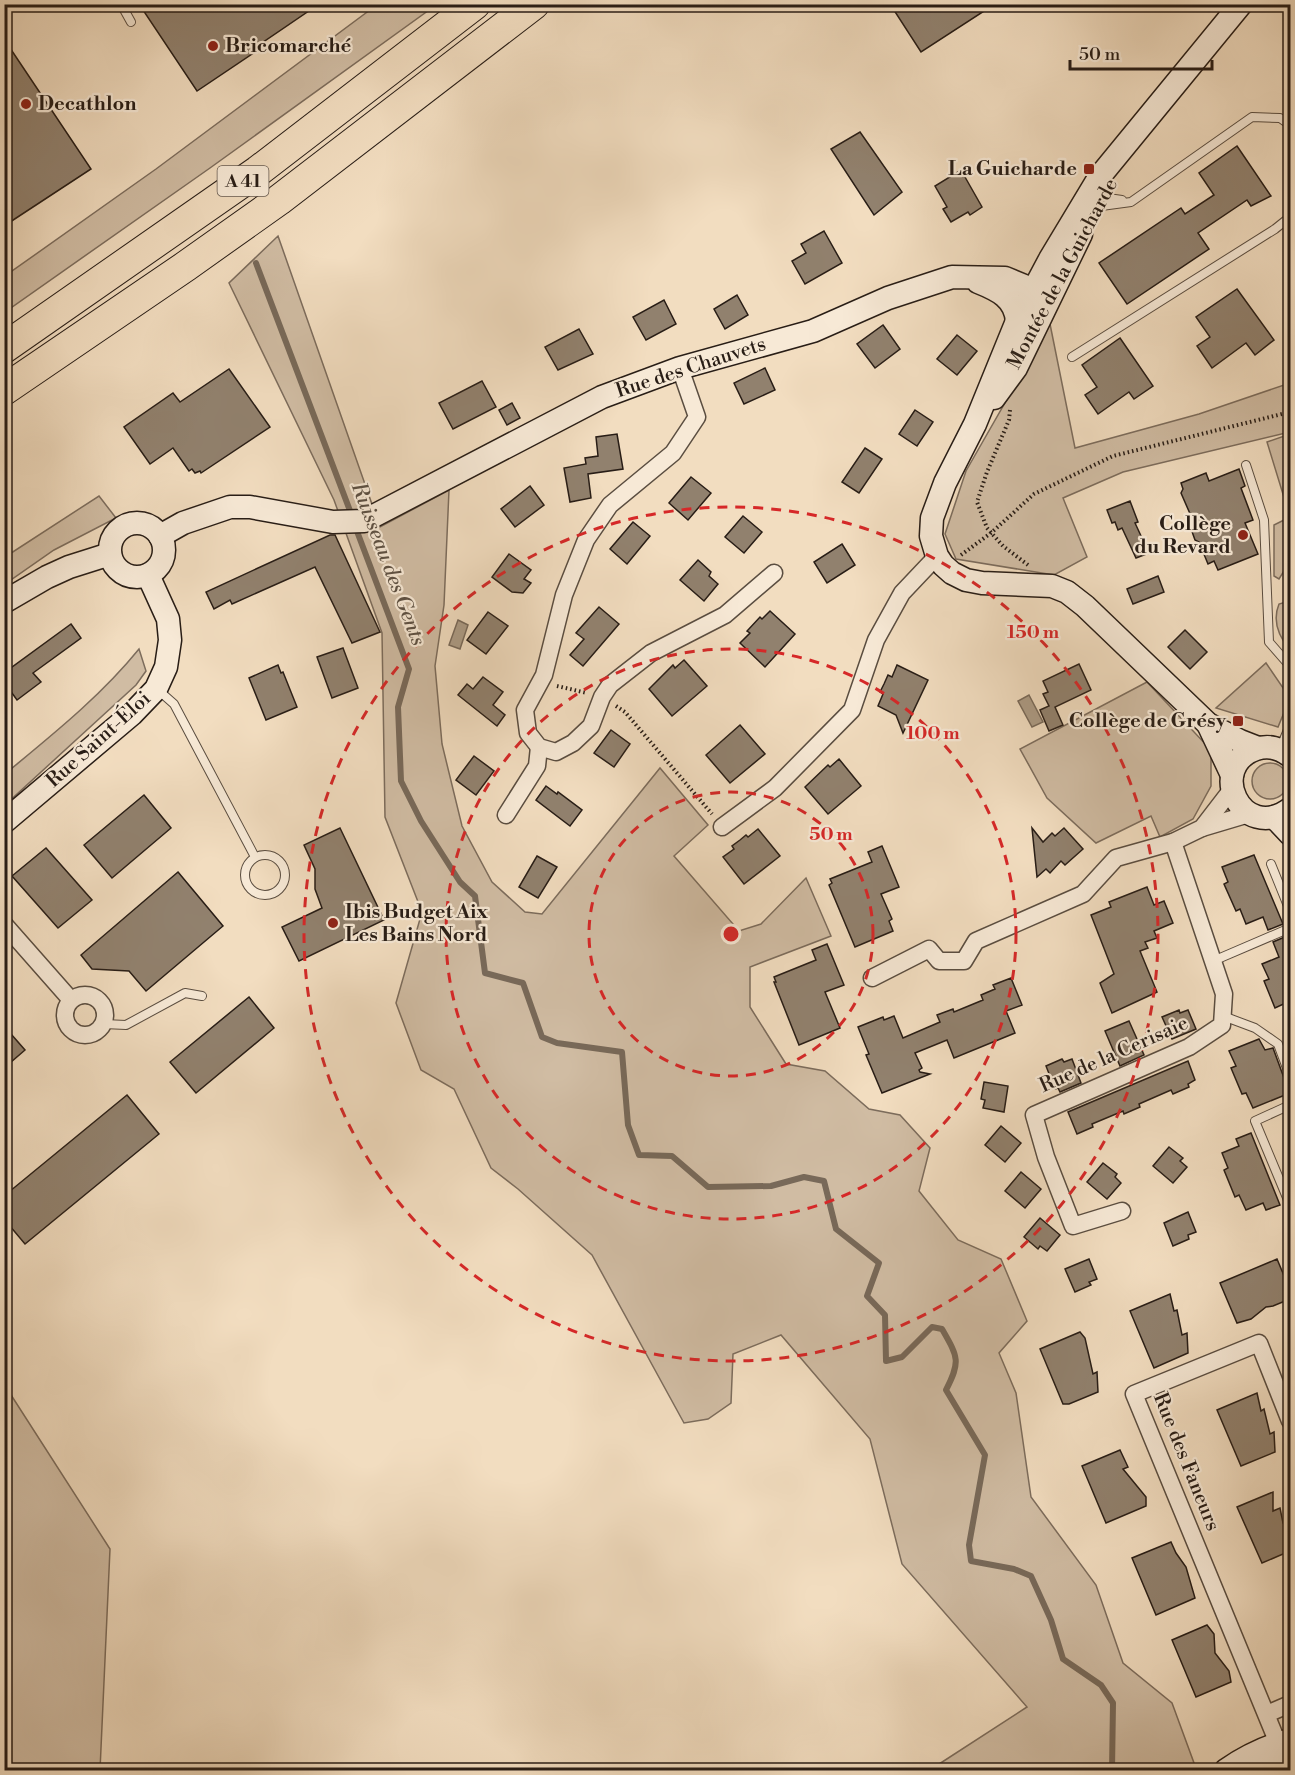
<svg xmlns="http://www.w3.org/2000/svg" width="1295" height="1775" font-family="'Libre Bodoni',serif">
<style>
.green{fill:#d0bca3;stroke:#7c6c5c;stroke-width:1.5}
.water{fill:#ad9c86;stroke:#786959;stroke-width:1.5}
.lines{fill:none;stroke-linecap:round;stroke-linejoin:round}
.stream{stroke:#786959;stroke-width:6}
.building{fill:#91816e;stroke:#281d16;stroke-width:1.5}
.lane-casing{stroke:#5a4d40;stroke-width:10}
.street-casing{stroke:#5a4d40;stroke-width:19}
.secondary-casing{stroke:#281d16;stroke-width:25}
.highway-casing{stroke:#281d16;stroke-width:32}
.path{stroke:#281d16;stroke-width:4;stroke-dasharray:1.5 3;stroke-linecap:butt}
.lane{stroke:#f7e9d6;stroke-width:8}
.street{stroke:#f7e9d6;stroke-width:16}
.secondary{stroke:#f7e9d6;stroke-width:22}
.highway{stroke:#f2ddc0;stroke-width:30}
.ring{fill:none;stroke:#d62828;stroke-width:3;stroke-dasharray:10 8}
.poi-dot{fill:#8f2418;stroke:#f7e9d6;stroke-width:2}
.labels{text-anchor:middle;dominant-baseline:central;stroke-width:4.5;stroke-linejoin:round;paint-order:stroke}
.shield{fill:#f7e9d6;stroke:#665a50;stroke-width:1.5}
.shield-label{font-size:18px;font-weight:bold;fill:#281d16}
.poi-label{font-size:20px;font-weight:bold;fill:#281d16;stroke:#f7e9d6;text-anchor:start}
.street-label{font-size:20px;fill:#281d16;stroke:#f7e9d6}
.water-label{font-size:21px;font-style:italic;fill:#5d5043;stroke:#f7e9d6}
.centre{fill:#d62828;stroke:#f7e9d6;stroke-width:3}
.ring-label{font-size:18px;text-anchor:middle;font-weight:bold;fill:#d62828;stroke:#f7e9d6;stroke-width:4.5;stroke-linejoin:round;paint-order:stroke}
</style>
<rect width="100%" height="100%" fill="#f2ddc0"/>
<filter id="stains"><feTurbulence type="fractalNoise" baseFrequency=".00333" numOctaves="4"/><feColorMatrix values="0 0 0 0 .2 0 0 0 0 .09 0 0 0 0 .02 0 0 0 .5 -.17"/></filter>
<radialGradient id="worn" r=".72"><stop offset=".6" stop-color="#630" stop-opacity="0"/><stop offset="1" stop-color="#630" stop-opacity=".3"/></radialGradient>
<g class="green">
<path d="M378 4 436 5 210 168 5 312V276L156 169Z"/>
<path d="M278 236 380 527 449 490 444 605 435 666 442 744 462 826 492 882 525 912 542 914 660 768 708 825 674 856 739 931 761 924 806 878 831 936 750 967V1007L786 1064 825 1071 869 1109 900 1115 930 1148 919 1191 958 1240 1001 1259 1027 1321 999 1353 1016 1393 1031 1497 1096 1585 1123 1663 1172 1703 1194 1763 1189 1770H940L936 1766 1027 1707 902 1564 870 1439 781 1335 733 1354 731 1403 708 1419 684 1423 592 1255 518 1189 491 1168 454 1089 421 1070 396 1003 422 912 385 817 382 633 334 500 229 283Z"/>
<path d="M1050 324 1075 448 1199 414 1290 383V432L1123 472 1063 498 1087 557 1054 575 956 559 945 534 966 471Z"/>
<path d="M1290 434V536L1284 539V571L1279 579 1274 576V525L1290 517 1267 442Z"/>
<path d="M99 496 116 518 54 550 5 584V557Z"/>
<path d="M1286 602 1290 603V650C1279 637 1272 621 1279 604Z"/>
<path d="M139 649 146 671 136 685 5 805V774C52 735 100 697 139 649Z"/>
<path d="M1266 663 1290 698 1278 727 1216 708Z"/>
<path d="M1147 682 1211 750V786L1193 819 1160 837 1151 816 1096 843 1047 798 1020 749Z"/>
<circle cx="1270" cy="781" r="18"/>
<path d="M4 1384 110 1549 100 1770H5Z"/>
</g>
<g class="water">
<path d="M458 620 468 625 460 649 449 645Z"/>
<path d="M1029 695 1043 722 1032 727 1018 701Z"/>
</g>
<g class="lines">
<g class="stream">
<path d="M256 263 352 516"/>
<path d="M355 526 409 669 398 707 401 781 421 821 460 882 475 896 485 973 523 983 542 1037 557 1043 622 1052 628 1125 639 1155 672 1156 708 1187 771 1186 804 1177 824 1181 836 1229 879 1263 867 1296 885 1315 886 1361 902 1357 932 1327 942 1329C958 1357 961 1361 946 1390L985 1455 969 1545 971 1561 1014 1569 1031 1576 1051 1620 1063 1659 1101 1685 1113 1703 1112 1770"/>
</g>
</g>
<g class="building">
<path d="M139 4H319L259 45 261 48 197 91Z"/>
<path d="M890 4H995L921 52Z"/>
<path d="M4 39 91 169 4 226Z"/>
<path d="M860 132 902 192 874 215 831 149Z"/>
<path d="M1237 146 1271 196 1251 206 1247 200 1198 233 1209 249 1127 304 1099 263 1181 208 1185 214 1214 195 1199 173Z"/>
<path d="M961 170 982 207 970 215 968 212 951 222 943 209 947 207 935 186Z"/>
<path d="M824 231 842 263 805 284 792 261 806 253 801 244Z"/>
<path d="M1237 289 1274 340 1255 355 1246 343 1212 368 1197 346 1210 337 1196 317Z"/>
<path d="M737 295 748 315 725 329 714 309Z"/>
<path d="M664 300 676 324 646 340 633 317Z"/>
<path d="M883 325 900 349 875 368 857 344Z"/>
<path d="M579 329 593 354 558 370 545 347Z"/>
<path d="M957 335 977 351 957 375 937 359Z"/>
<path d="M1120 338 1153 386 1134 399 1129 392 1098 414 1085 395 1097 387 1082 365Z"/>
<path d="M765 368 775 390 744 404 734 383Z"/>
<path d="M229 369 270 427 201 473 200 471 195 473 192 469 189 471 173 448 150 464 124 427 173 393 180 402Z"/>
<path d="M482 381 496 407 453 429 439 403Z"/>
<path d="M512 403 520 418 507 425 499 410Z"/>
<path d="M915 410 933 422 917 446 899 434Z"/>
<path d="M617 434 623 469 588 474 591 498 570 502 564 468 586 464 585 458 598 456 596 437Z"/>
<path d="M865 448 882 459 859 493 842 482Z"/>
<path d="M1239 469 1245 486 1241 488 1253 520 1245 523 1258 554 1218 570 1214 561 1208 564 1199 542 1195 540 1190 526 1191 516 1181 493 1183 489 1181 483 1206 473 1209 481Z"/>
<path d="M691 477 711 493 688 520 669 503Z"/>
<path d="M530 486 544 505 515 527 501 509Z"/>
<path d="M1130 501 1138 522 1135 523 1149 553 1136 558 1122 528 1118 530 1115 522 1112 523 1107 510Z"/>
<path d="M743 516 762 532 744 553 725 537Z"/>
<path d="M633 522 650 536 627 564 610 549Z"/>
<path d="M330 535H335L380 632 352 643 315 567 232 604 230 600 214 609 206 592Z"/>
<path d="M842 544 855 565 827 583 814 562Z"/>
<path d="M509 554 531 570 524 579 531 583 523 593 512 592 492 577Z"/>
<path d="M698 560 711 572 709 576 718 584 704 601 680 580Z"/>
<path d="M1158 576 1164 592 1133 604 1127 589Z"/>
<path d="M599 607 619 624 583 666 570 655 584 639 576 633Z"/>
<path d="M770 611 795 634 765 667 740 643 750 633 747 631 760 617 762 619Z"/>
<path d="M488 612 508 626 486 654 467 640Z"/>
<path d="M71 624 81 638 33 673 41 682 17 700 4 682V673Z"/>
<path d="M1185 630 1207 652 1190 669 1168 647Z"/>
<path d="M343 648 358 688 332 698 317 657Z"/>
<path d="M684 660 707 686 672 716 649 689 673 665 675 668Z"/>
<path d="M1079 664 1091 690 1055 707 1063 725 1049 731 1040 710 1049 706 1043 694 1048 692 1043 681Z"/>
<path d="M278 665 281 673 283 672 297 707 266 720 249 678Z"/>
<path d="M897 665 928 680 903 733 896 715 878 706 883 694 880 692 884 684 888 675 892 677Z"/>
<path d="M483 677 503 692 493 705 505 715 497 726 458 695 467 684 473 689Z"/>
<path d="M740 725 765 754 730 783 706 755Z"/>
<path d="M611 730 630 744 614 767 594 753Z"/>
<path d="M474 756 494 771 476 795 456 780Z"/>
<path d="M839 759 861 786 828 814 805 787 828 765 830 767Z"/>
<path d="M546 786 557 794 558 792 582 810 570 826 536 800Z"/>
<path d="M144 795 171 828 112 878 84 845Z"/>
<path d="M340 828 384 920 299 961 282 927 322 908 315 889V869L304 845Z"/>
<path d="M1032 828 1043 842 1052 833 1055 836 1064 828 1083 849 1065 865 1061 861 1050 873 1046 869 1037 877Z"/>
<path d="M758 829 780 856 744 884 723 857 734 849 732 846 740 840 746 835 748 837Z"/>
<path d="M882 846 899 887 881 894 892 919 889 921 893 931 855 947 829 885 832 883 830 879 872 862 868 852Z"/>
<path d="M46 848 92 900 58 928 12 876Z"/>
<path d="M1254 855 1283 924 1268 930 1263 917 1246 924 1240 909 1236 911 1224 884 1228 882 1222 867Z"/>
<path d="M537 856 557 867 538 898 519 887Z"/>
<path d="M178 872 223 926 146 991 129 971 92 969 81 955Z"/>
<path d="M1147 887 1154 905 1164 901 1173 923 1154 931 1157 938 1145 942 1148 948 1140 951 1157 992 1112 1013 1100 983 1114 974 1091 915 1111 907 1109 902Z"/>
<path d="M1287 936 1290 944V1001L1275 1008 1264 981 1269 979 1262 964 1279 957 1273 942Z"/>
<path d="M827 944 844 985 825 992 840 1028 799 1045 774 982H776L774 977 816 960 812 950Z"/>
<path d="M1011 978 1022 1005 1006 1011 1015 1033 954 1058 947 1040 915 1053 922 1068 919 1070 920 1072 930 1074 882 1093 866 1055 869 1054 858 1027 883 1017 884 1020 894 1016 903 1038 940 1022 937 1015 953 1009 954 1012 983 1000 981 995 995 989 993 985Z"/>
<path d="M249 997 274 1028 196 1093 170 1062Z"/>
<path d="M1179 1010 1180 1013 1188 1010 1196 1029 1172 1039 1162 1017Z"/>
<path d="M1129 1021 1144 1055 1120 1066 1105 1031Z"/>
<path d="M4 1026 25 1050 4 1068Z"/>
<path d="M1259 1039 1265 1050 1273 1048 1284 1078 1290 1082V1093L1253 1108 1246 1093 1242 1094 1231 1068 1236 1066 1229 1051Z"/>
<path d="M1062 1059 1064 1062 1072 1059 1081 1083 1060 1092 1058 1088 1055 1089 1046 1066Z"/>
<path d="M1188 1061 1195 1080 1188 1084 1189 1087 1173 1094 1171 1090 1139 1104 1140 1107 1124 1114 1123 1111 1092 1124 1093 1127 1077 1134 1068 1112Z"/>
<path d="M984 1082 1008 1086 1004 1112 983 1108 985 1100 981 1099Z"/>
<path d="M127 1095 159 1134 25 1244 4 1219V1196Z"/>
<path d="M1001 1126 1021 1143 1005 1162 985 1145Z"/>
<path d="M1251 1133 1280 1205 1266 1210 1263 1203 1246 1210 1239 1195 1235 1197 1224 1170 1228 1168 1222 1153 1239 1146 1236 1139Z"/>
<path d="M1169 1147 1183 1158 1180 1161 1187 1167 1173 1183 1153 1166Z"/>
<path d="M1103 1163 1117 1174 1115 1177 1121 1183 1107 1199 1087 1182Z"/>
<path d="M1021 1172 1041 1189 1025 1208 1005 1191Z"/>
<path d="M1188 1212 1196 1232 1188 1235 1189 1239 1173 1246 1164 1223Z"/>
<path d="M1040 1218 1060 1235 1047 1251 1040 1246 1038 1249 1024 1237Z"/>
<path d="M1089 1259 1097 1279 1089 1282 1091 1285 1075 1292 1065 1269Z"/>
<path d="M1277 1259 1290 1290V1299L1273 1306 1266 1307 1251 1319 1237 1323 1220 1283Z"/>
<path d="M1170 1294 1174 1311 1177 1310 1182 1335 1187 1333 1188 1353 1154 1368 1130 1311Z"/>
<path d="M1080 1332 1085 1338 1093 1374 1097 1372 1098 1392 1069 1404H1063L1040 1349Z"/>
<path d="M1257 1393 1261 1411 1264 1409 1270 1434 1274 1432 1275 1452 1241 1466 1217 1410Z"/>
<path d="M1120 1450 1128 1467 1123 1469 1146 1497V1506L1106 1523 1082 1466Z"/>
<path d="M1273 1492V1511L1280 1508 1283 1523 1290 1533V1551L1262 1563 1237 1507Z"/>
<path d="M1171 1542 1176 1553 1186 1567 1195 1598 1156 1615 1132 1558Z"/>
<path d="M1207 1625 1214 1634 1215 1653 1229 1671 1231 1682 1196 1697 1172 1640Z"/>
</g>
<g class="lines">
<g class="lane-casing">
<g id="lane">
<path d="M121 4 131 22"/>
<path d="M1101 197 1122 200"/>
<path d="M1094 207 1131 202 1252 117 1280 118 1290 125"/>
<path d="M1072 357 1275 229 1290 217"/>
<path d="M1246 465 1264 520 1269 642 1290 666"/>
<path d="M157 689 174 704 255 857"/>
<path d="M1280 749 1290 725"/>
<circle cx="265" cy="875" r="20"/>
<path d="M1271 864 1290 911"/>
<path d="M1213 961 1290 928"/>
<path d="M1223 1016 1255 1028 1278 1044 1290 1076"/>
<path d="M104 1024 126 1025 185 993 202 996"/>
<path d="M1288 1200 1255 1121 1290 1105"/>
</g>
</g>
<g class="street-casing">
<g id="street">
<path d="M680 368 697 417 673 453 610 505 586 540 564 595 544 675 525 710 528 733 539 747 556 752 573 743 591 726 602 697 610 685 651 653 725 615 774 573"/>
<path d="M506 815 537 766 539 747"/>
<path d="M722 827 775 788 852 710 876 640 902 593 937 556"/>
<path d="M1202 828 1249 814"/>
<path d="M4 924 71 1000"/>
<path d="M872 978 929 949 939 961H964L976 941 1083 894 1116 858 1173 842 1202 828 1232 789"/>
<circle cx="85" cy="1015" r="20"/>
<path d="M1122 1211 1073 1226 1046 1157 1034 1115 1189 1047 1222 1025 1224 994 1173 842"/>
<path d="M1267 1714 1290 1704"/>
<path d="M1282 1753 1134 1394 1259 1343 1290 1421"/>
</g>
</g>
<g class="secondary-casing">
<g id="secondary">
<path d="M1241 4 1100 176 1050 259 1017 321 975 424 945 483 932 518 931 536 937 556 943 565 952 573 966 580 982 583 1052 586 1067 592 1085 606 1208 724 1240 741 1258 748"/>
<path d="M978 282C998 290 1015 298 1017 321"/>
<path d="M994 398 1016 368 1081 234"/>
<circle cx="137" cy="550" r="27"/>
<path d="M160 536 183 523 230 507H250L333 522 364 521 602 397 680 368 813 331 888 298 952 277 1005 278 1034 290"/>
<path d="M4 602 47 577 69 567 110 554"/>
<path d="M1208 724 1232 775"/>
<path d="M1290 756C1280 748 1268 745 1256 749 1206 766 1241 844 1290 809"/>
<path d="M1274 817 1290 834"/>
<path d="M4 822 132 714 156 689 166 667 170 640 168 619 148 575"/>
<path d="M1226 1770C1245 1757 1268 1746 1290 1740"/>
<path d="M1250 1770 1290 1756"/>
</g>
</g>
<g class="highway-casing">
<g id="highway">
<path d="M4 348 258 171 475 4"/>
<path d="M4 390 186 266 279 200 534 4"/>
</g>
</g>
<g class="path">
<path d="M1010 410 1009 420 987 472 977 502 987 528 1003 546 1028 565"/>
<path d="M961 555 991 533 1034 494 1113 456 1290 412"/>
<path d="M557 686 587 693"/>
<path d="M616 706 625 712 712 814"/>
</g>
<use href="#lane" class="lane"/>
<use href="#street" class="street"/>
<use href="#secondary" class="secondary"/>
<use href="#highway" class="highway"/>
</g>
<g class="ring">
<circle cx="731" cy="934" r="142"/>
<circle cx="731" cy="934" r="285"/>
<circle cx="731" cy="934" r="427"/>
</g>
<g class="poi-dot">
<circle cx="213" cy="46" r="6"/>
<circle cx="26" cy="104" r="6"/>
<rect x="1083" y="163" width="12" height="12" rx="3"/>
<circle cx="1243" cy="535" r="6"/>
<rect x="1232" y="715" width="12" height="12" rx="3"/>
<circle cx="333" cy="923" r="6"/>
</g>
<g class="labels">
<rect class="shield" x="217.5" y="166" width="51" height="30" rx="4.5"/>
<g class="shield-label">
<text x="243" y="181">A 41</text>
</g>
<g class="poi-label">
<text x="225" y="46">Bricomarché</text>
<text x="38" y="104">Decathlon</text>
<text x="1077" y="169" text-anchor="end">La Guicharde</text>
<text x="1231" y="524" text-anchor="end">Collège<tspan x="1231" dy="23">du Revard</tspan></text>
<text x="1226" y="721" text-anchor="end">Collège de Grésy</text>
<text x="345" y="912">Ibis Budget Aix<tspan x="345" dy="23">Les Bains Nord</tspan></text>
</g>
<g class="street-label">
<text transform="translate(1063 274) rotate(-62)">Montée de la Guicharde</text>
<text transform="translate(691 368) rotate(-18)">Rue des Chauvets</text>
<text transform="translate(99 740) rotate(-42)">Rue Saint-Éloi</text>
<text transform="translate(1114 1055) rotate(-24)">Rue de la Cerisaie</text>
<text transform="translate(1186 1462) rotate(68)">Rue des Faneurs</text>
</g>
<g class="water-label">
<text transform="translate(388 564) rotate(69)">Ruisseau des Gents</text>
</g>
</g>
<circle cx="731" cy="934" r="9" class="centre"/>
<g class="ring-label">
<text x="1033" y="638">150 m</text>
<text x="933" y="739">100 m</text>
<text x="831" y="840">50 m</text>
</g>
<rect width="1295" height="1775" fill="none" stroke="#f2ddc0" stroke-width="24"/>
<rect x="6" y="6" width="1283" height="1763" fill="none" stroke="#281d16" stroke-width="3"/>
<rect x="12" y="12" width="1271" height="1751" fill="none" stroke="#281d16" stroke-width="1.5"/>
<path d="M1070 60v9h142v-9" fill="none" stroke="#281d16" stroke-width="3"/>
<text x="1079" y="60" font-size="18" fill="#281d16" stroke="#f7e9d6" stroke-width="4.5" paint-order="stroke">50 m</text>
<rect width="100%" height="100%" filter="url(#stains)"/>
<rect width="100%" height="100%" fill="url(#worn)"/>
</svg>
